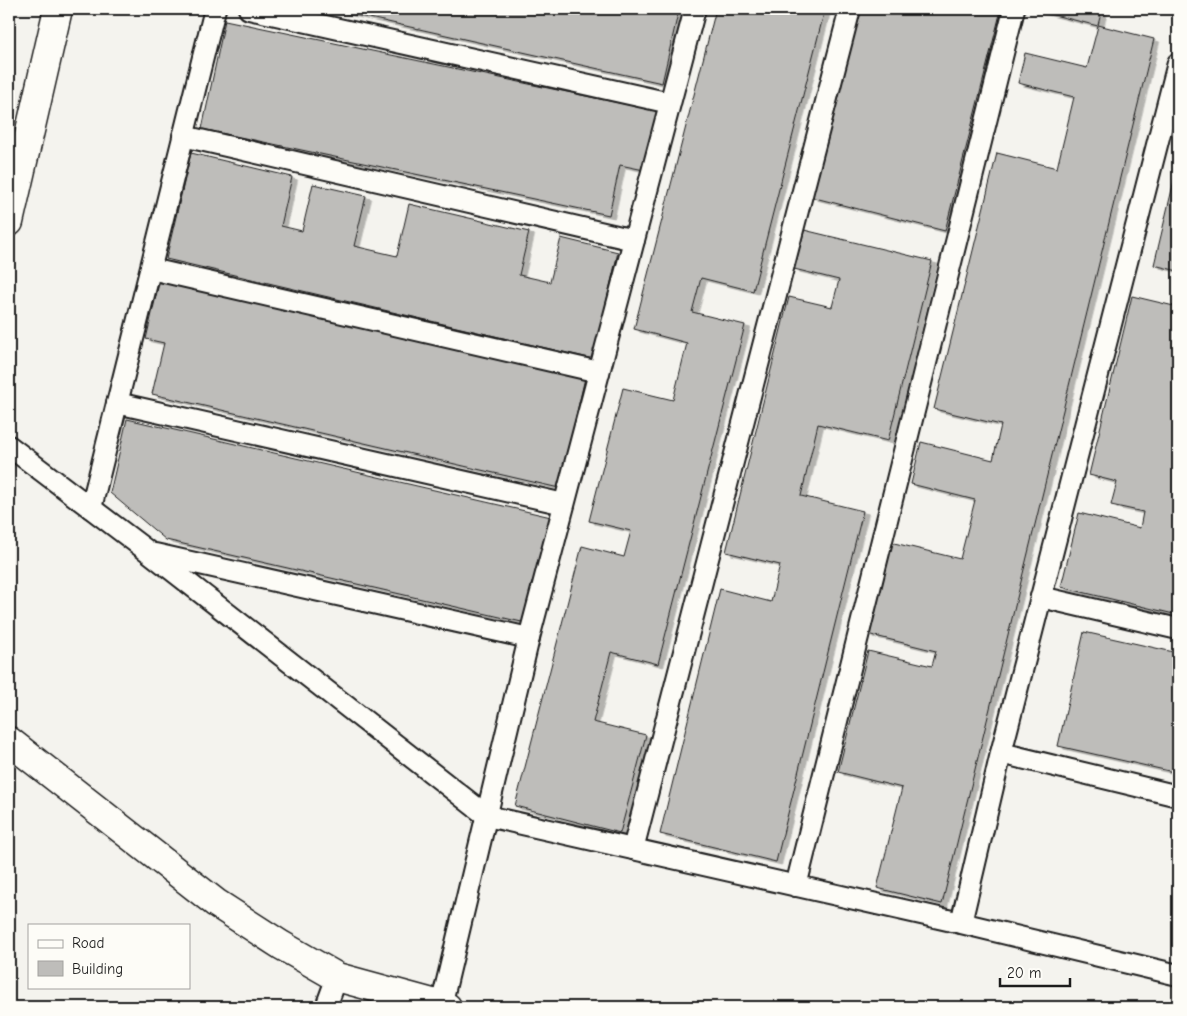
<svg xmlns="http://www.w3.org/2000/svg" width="1187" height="1016" font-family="'Comic Neue',sans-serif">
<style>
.building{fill:#bebdba;stroke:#1c1c1c;filter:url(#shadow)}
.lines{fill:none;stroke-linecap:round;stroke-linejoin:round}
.street-casing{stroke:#1c1c1c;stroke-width:24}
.secondary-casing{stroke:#1c1c1c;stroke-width:31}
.street{stroke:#fdfcf7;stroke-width:20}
.secondary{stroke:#fdfcf7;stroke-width:28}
</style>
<defs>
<filter id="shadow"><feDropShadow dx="5.5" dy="3" stdDeviation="0" flood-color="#0004"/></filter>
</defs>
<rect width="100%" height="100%" fill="#f4f3ee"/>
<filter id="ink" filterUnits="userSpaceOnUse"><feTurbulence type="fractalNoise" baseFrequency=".02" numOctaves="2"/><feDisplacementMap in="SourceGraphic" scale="10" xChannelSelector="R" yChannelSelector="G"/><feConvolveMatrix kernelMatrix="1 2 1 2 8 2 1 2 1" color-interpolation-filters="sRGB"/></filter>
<g filter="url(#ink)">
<g class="building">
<path d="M329 9H679L662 83Z"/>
<path d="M716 9H825L753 291 701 278 692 312 745 325 658 664 611 652 593 722 646 735 620 833 515 806 582 546 624 557 631 531 589 521 623 388 673 400 687 343 634 329Z"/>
<path d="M859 9H981L1000 14 945 231 811 197Z"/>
<path d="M1034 9H1102L1098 25 1154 39 942 904 877 888 902 788 838 772 868 651 932 666 936 651 867 634 890 542 960 559 975 500 911 484 921 442 993 460 1001 425 934 409 997 153 1057 168 1074 97 1018 83 1025 53 1087 68 1098 26 1034 10Z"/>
<path d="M225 20 657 111 644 170 620 165 609 215 202 129Z"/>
<path d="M191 153 292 177 281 226 302 231 313 184 366 196 354 246 397 256 409 204 529 232 519 275 550 282 561 238 618 252 593 359 166 259Z"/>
<path d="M1178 164V271L1154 265Z"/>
<path d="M804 230 932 261 888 441 818 424 801 496 863 511 776 862 660 834 720 589 771 602 780 565 726 552 789 297 832 307 839 280 794 269Z"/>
<path d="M160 279 585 378 559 488 152 394 164 343 146 339Z"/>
<path d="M1132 296 1178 307V615L1061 587 1079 513 1140 528 1143 512 1111 505 1117 482 1089 475Z"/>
<path d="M127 419 551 517 526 623 166 540 110 493Z"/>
<path d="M1084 632 1178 653V773L1058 746Z"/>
</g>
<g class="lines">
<g class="street-casing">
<g id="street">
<path d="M249 9 670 103"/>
<path d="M183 136 634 240"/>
<path d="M151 269 599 372"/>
<path d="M117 403 564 504"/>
<path d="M9 446 150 553 487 816 961 923 1178 975"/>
<path d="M91 508 215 9"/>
<path d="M155 554 529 638"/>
<path d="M1041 597 1178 629"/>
<path d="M1001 753 1178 796"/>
<path d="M633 849 850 9"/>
<path d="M796 886 1014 9"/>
<path d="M961 923 1001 753 1178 63"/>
<path d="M441 1006 529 638 695 9"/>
<path d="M326 1007 337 977"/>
</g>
</g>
<g class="secondary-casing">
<g id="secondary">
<path d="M9 222 58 9"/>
<path d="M9 741 216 903 281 945 337 977 447 1007"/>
</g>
</g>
<use href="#street" class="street"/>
<use href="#secondary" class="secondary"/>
</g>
</g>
<rect width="1187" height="1016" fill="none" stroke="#fdfcf7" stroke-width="30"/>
<rect x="15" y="15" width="1157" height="986" fill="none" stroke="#1c1c1c" stroke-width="2" filter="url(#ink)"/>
<rect x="28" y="924" width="162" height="65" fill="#fdfcf7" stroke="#a3a29f"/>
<rect x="38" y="940" width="25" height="8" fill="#fdfcf7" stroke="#a3a29f"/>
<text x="72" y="948" font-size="15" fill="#1c1c1c">Road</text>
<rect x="38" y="961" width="25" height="15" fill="#bebdba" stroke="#a3a29f"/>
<text x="72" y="974" font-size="15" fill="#1c1c1c">Building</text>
<path d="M1000 978v8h70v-8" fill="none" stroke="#1c1c1c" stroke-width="2.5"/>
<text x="1007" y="978" font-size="15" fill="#1c1c1c" stroke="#fdfcf7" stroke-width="4" paint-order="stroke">20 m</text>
</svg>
